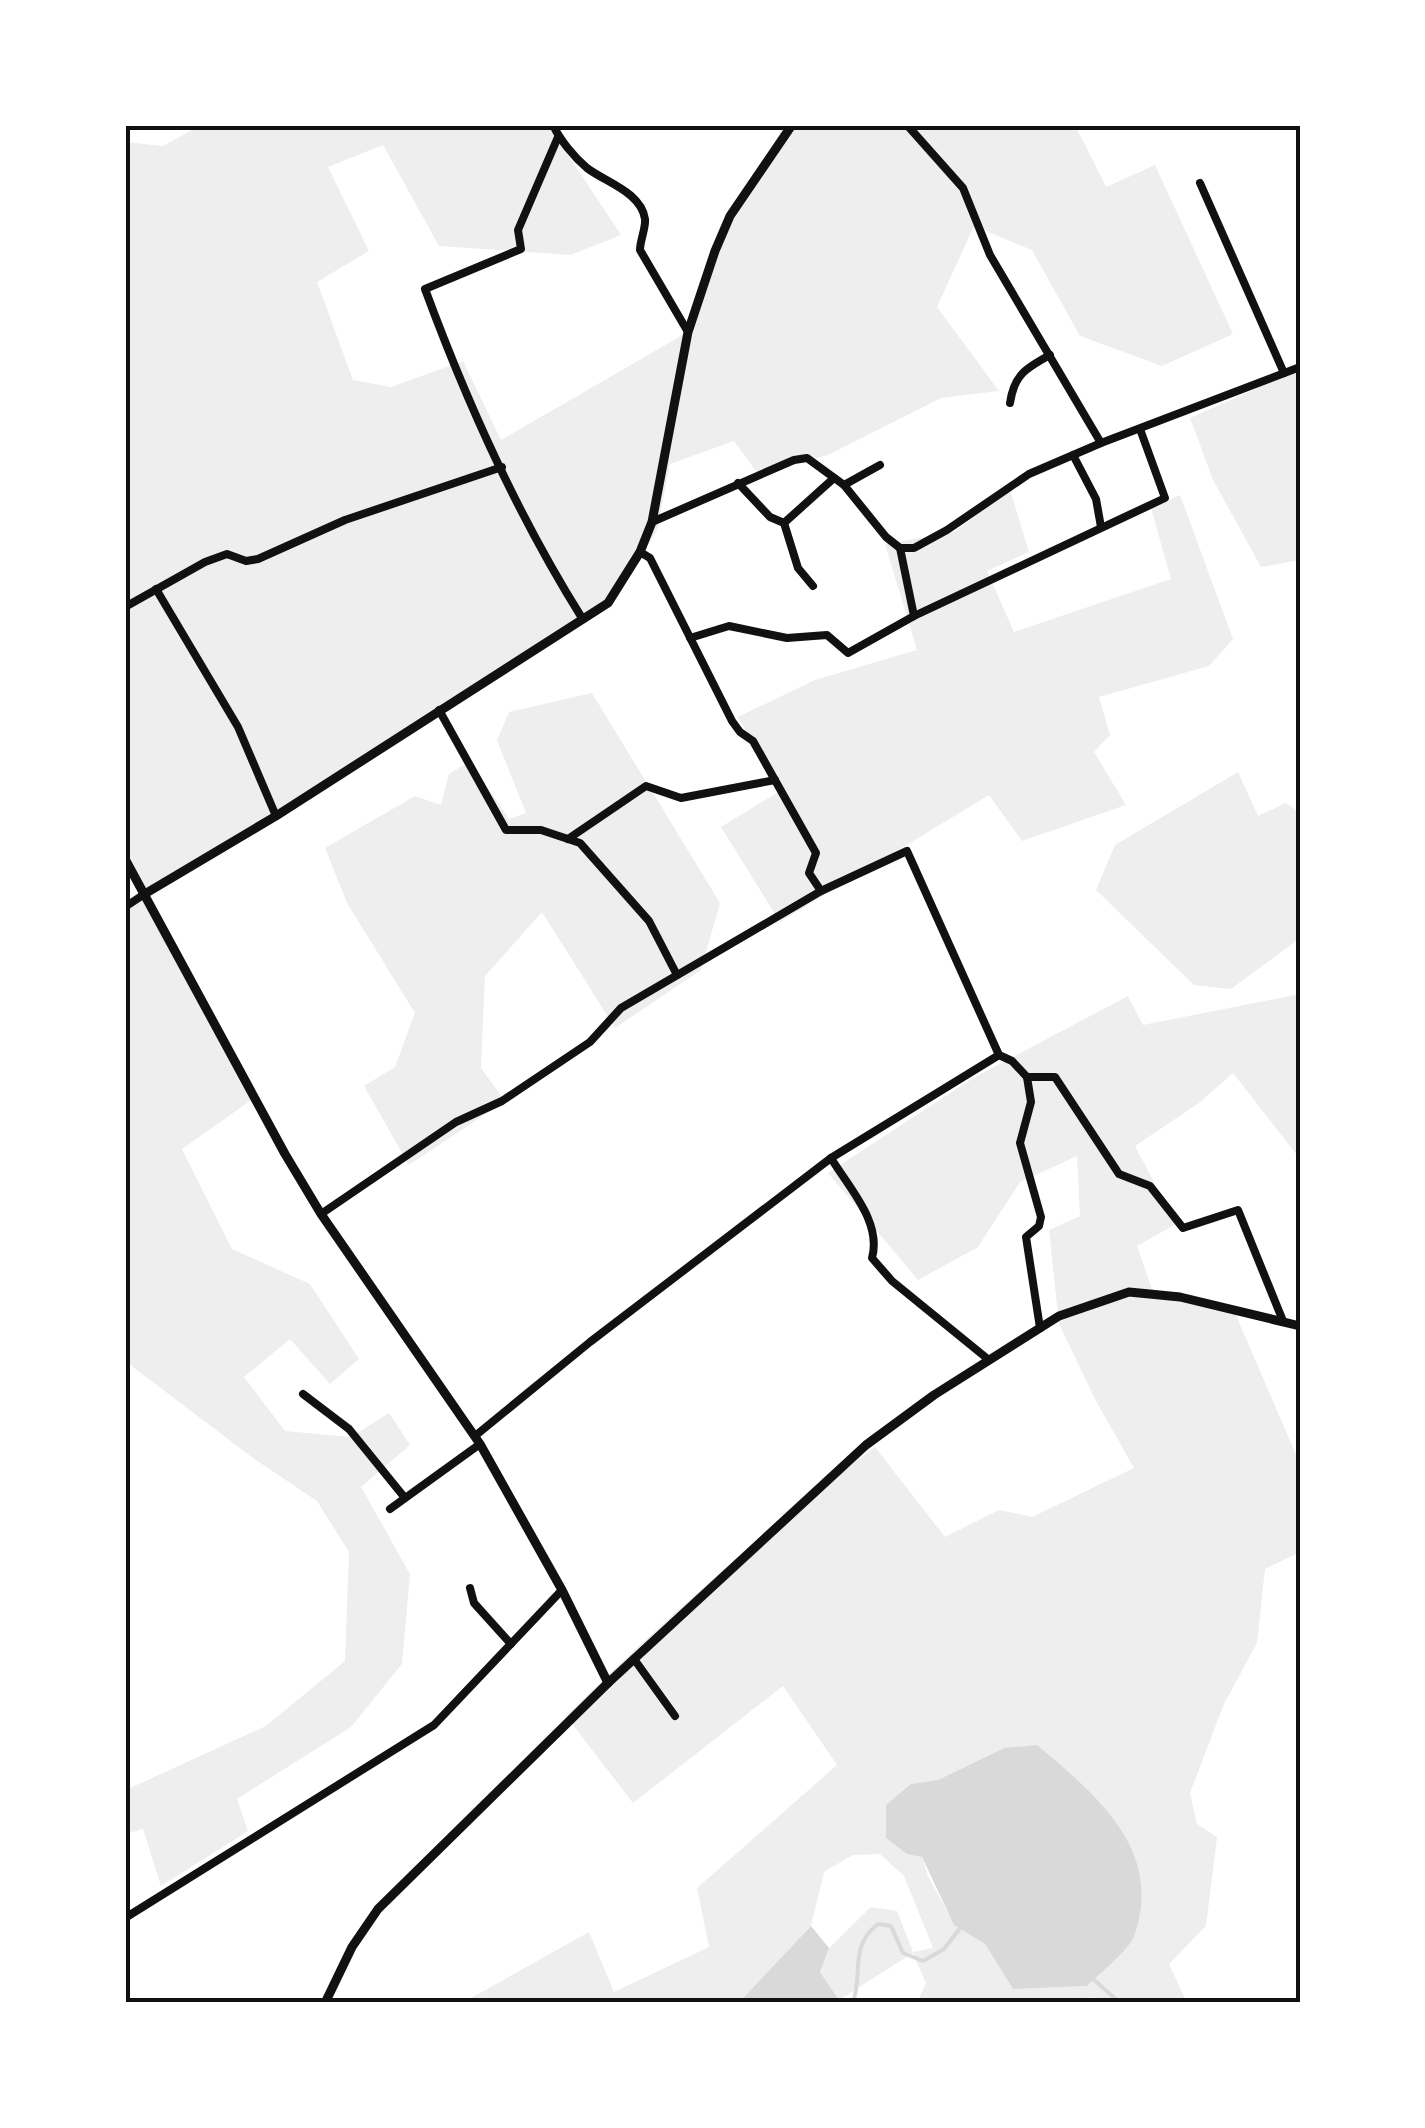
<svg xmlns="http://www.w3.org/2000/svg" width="1425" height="2128" font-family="'DM Sans',sans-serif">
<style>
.green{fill:#eee;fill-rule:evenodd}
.water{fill:#d9d9d9}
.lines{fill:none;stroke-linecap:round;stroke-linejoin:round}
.stream{stroke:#d9d9d9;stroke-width:4}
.minor{stroke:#111;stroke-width:8}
.tertiary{stroke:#111;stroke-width:9}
.neatline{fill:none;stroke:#111;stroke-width:4}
</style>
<rect width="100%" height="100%" fill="#fff"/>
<g class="green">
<path d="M201 125H548L621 235 571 255 439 246 383 145 328 167 369 251 317 282 353 380 391 387 463 361 501 440 693 329 733 209 785 125H1075L1106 187 1155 165 1233 334 1162 366 1080 336 1032 250 974 226 937 307 999 391 941 398 828 455 758 474 734 441 670 464 657 531 609 605 147 894 257 1096 182 1149 232 1249 310 1284 359 1359 330 1384 290 1339 244 1377 285 1431 351 1437 389 1413 410 1445 361 1487 410 1574 402 1664 351 1727 237 1799 248 1831 161 1886 143 1829 125 1834V1778L130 1788 266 1726 345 1661 349 1552 317 1501 253 1458 125 1361V908L146 894 125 853V142L163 146Z"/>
<path d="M1300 369V560L1261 567 1213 480 1190 418Z"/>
<path d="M1010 490 1029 552 987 571 1014 632 1171 579 1151 508 1180 495 1233 639 1209 666 1099 697 1110 735 1094 752 1126 805 1022 841 989 795 780 922 721 827 780 791 738 717 815 680 917 650 885 544 954 532Z"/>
<path d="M592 693 720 903 701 970 615 1028 542 912 485 976 481 1068 505 1101 409 1165 364 1086 395 1067 415 1013 347 903 325 848 415 796 441 805 449 774 470 761 509 819 526 813 497 740 509 712Z"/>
<path d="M1238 772 1258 816 1286 803 1300 813V938L1231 989 1194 985 1096 890 1115 845Z"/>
<path d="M1300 994V1159L1233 1073 1199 1103 1135 1146 1176 1224 1137 1246 1152 1289 1235 1313 1300 1464V1552L1265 1569 1257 1643 1224 1704 1190 1793 1197 1824 1217 1837 1206 1926 1169 1964 1187 2003H1096L1090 1997 1072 2003H917L926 1983 913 1953 839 2000 820 1972 829 1948 871 1907 897 1911 913 1952 933 1948 904 1876 880 1854 853 1855 824 1872 811 1926 745 1996 734 2003H462L589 1932 614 1992 709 1947 697 1888 837 1765 783 1686 633 1803 566 1716C663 1620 767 1529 875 1447L945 1537 999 1510 1032 1517 1134 1468 1096 1401 1059 1324 1049 1230 1080 1216 1077 1156 1020 1182 978 1247 918 1280 828 1173 973 1078 1128 996 1143 1025ZM1004 1748 1087 1986 1013 1989 985 1944 954 1924 928 1876 922 1857 911 1784 938 1780Z"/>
</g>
<g class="water">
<path d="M1037 1745C1095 1794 1165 1850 1134 1936 1129 1950 1099 1974 1087 1986L1013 1989 985 1944 954 1925 922 1857 907 1854 886 1838V1805L911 1784 938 1780 1004 1748Z"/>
<path d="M811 1926 829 1948 820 1972 839 2000 836 2003H734L745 1996Z"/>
</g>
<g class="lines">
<g class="stream">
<path d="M1093 1979 1120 2003"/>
<path d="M853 2003C863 1973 849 1946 878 1924L891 1926 903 1953 923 1961 944 1949 961 1927"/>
</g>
<g class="minor">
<path d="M553 125C560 140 574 157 587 168 605 182 641 192 645 219 646 228 640 240 640 250L688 332"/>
<path d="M907 125 963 188 990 255 1101 443"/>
<path d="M125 126 127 125"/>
<path d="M558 137 518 230 521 249 425 289C467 403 518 516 582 618"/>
<path d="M1200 183 1284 373"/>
<path d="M1010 403C1014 375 1026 368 1050 355"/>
<path d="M1073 455 1096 499 1101 527"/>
<path d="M738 483 770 517 784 523 798 568 813 586"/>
<path d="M844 485 880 465"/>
<path d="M652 522 794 460 807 458 844 485 886 537 900 548H914L947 530 1029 474 1101 443 1300 367"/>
<path d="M784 523 834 478"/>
<path d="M640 552 650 558 732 721 740 732 753 741 816 853 809 873 821 891"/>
<path d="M156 589 238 727 276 816"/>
<path d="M125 607 205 562 227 554 246 561 258 559 345 520 502 467"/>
<path d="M914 616 1165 498 1140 429"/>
<path d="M690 638 729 626 787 638 827 635 848 653 914 616 900 548"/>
<path d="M439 710 506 830H541L580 843 649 921 677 975"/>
<path d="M568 839 646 786 681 798 775 780"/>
<path d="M125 907 143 895"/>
<path d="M1027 1077 1031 1102 1020 1143 1041 1217 1039 1226 1026 1237 1040 1328"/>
<path d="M831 1158C849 1188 882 1222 872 1258L892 1281 989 1360"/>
<path d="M321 1214 456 1122 502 1101 590 1042 621 1008 821 891 907 851 999 1055 1012 1061 1027 1077H1055L1119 1174 1150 1186 1183 1228 1238 1210 1283 1321"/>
<path d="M303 1394 349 1429 405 1498"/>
<path d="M475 1436 590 1342 831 1158 999 1055"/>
<path d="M390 1509 480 1444"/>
<path d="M470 1588 474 1603 511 1644"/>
<path d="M634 1659 675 1716"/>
<path d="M125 1918 434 1725 562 1590"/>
</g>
<g class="tertiary">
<path d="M125 859 285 1154 321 1214 480 1444 562 1590 608 1683 866 1445 934 1395 1059 1316 1129 1292 1180 1297 1300 1326"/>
<path d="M143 895 276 816 608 603 640 552 652 522 688 332 715 251 730 216 792 125"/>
<path d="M325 2003 352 1947 378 1909 608 1683"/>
</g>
</g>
<rect width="1425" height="2128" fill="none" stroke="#ffffff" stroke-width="255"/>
<rect x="128" y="128" width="1170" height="1872" class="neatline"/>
</svg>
